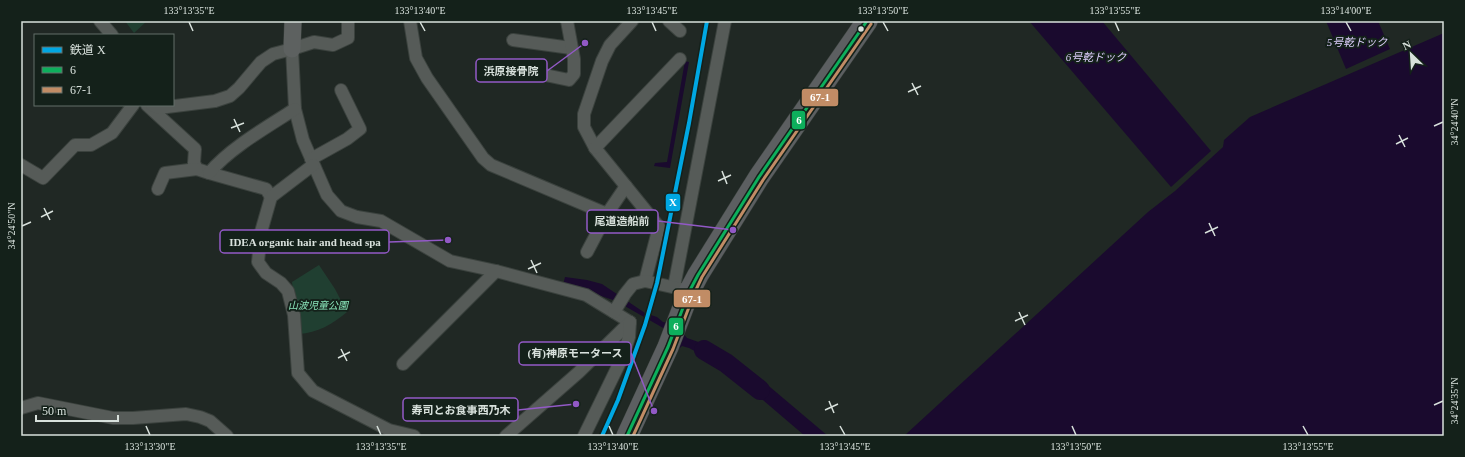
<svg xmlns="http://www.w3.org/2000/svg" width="1465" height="457" font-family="'Times New Roman','Noto Sans JP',serif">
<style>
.green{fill:#203f31}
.water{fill:#1a0a2e}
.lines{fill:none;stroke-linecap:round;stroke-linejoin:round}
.river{stroke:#1a0a2e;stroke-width:20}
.street-casing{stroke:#3b423e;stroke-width:14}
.secondary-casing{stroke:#3b423e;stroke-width:18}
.highway-casing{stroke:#3b423e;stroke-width:22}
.street{stroke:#565b58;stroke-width:12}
.secondary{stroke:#5d6160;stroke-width:17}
.highway{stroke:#5c5f61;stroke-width:21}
.bus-1-casing{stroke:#14211a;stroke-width:6}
.bus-2-casing{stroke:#14211a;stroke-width:6}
.bus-1{stroke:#0daf5c;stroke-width:3}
.bus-2{stroke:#c18c65;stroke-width:3}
.rail-1-casing{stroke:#14211a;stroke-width:7}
.rail-1{stroke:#00a7e3;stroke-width:4}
.ticks{fill:none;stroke:#d8e1dc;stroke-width:1.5}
.bus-dot{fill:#d8e1dc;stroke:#14211a;stroke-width:1.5}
.labels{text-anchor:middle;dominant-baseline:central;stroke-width:4;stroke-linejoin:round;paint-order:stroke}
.park-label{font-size:10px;font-style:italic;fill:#8be6bb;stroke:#14211a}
.water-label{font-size:11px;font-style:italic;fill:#ddcefc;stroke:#14211a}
.leader{fill:none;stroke:#9259c6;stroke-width:1.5}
.callout-dot{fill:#9259c6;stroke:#14211a;stroke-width:1.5}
.callout{fill:#14211a;stroke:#9259c6;stroke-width:1.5}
.callout-label{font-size:11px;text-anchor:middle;font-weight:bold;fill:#d8e1dc}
.line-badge{stroke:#14211a;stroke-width:1.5}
.badge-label{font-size:11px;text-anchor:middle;font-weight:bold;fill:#fff}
.neatline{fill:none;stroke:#d8e1dc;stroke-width:1.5}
.ticks-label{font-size:10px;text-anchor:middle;fill:#d8e1dc}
</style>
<rect width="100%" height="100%" fill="#202824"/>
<g class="green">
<path d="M125 21H147L134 33Z"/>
<path d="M319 265 335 289 347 312C333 324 317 333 299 334L292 282Z"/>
</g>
<g class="water">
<path d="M1029 21H1102L1211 151 1171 187Z"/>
<path d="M1326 21H1378L1390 49 1346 69Z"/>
<path d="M1444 33V436H904L1148 212 1175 191 1223 147 1224 140 1250 117Z"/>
<path d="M685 61 689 62 670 168 654 166 655 163 667 162Z"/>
<path d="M565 277 587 280 602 284 645 313 657 317 663 322 668 323 682 332 687 338 713 347 731 358 724 367 689 348 682 346 680 348 665 329 616 301 589 292 563 285Z"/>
<path d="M745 366 828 436H805L736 377Z"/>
</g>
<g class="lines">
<path class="river" d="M704 350 726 363 760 390"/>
<g class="street-casing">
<g id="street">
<path d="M100 21 112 35"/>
<path d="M410 21 416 58 427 78 483 158 491 165 607 214 626 186"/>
<path d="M632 21 610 45 602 61 584 114V127L595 148 659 227 645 281"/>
<path d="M669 21 680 31"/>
<path d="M513 40 571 48"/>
<path d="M292 49 295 109 303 140 327 195 341 211 357 217 381 221 450 261 496 271 586 295 630 322"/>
<path d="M531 72 569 80 574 74V59L567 21"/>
<path d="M147 105 195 149 194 163 197 169 209 173 266 189 271 197"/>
<path d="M152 105 159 108 215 101 230 96 239 88 261 62 273 54 292 49 314 42 333 45 348 38V21"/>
<path d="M595 148 680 59"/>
<path d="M311 159 347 139 360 129 341 90"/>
<path d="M21 165 43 178 75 145H91L112 133 133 105"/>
<path d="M313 165 271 197 261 232 258 262 266 273 281 283 288 291 294 315 298 373 313 391 389 430 414 436"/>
<path d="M209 173C230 148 267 127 295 109"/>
<path d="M158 189 165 173 197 169"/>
<path d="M587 252 607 214"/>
<path d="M674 287 725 21"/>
<path d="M614 312 625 294 633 284 645 281 681 289"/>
<path d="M403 364 496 271"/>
<path d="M21 408 38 403 113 418H133L186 414 200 417 210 421 227 436"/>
<path d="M506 436 579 372 630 322"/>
<path d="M584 436 623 356 629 337 630 322"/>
</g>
</g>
<g class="secondary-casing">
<path id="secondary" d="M292 49 293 21"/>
</g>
<g class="highway-casing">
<path id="highway" d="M627 436 668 347 689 292 698 275 759 177 867 21"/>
</g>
<use href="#street" class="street"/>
<use href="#secondary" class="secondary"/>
<use href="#highway" class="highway"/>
<g class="bus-1-casing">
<path id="bus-1" d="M627 436 668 347 689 292 698 275 759 177 867 21"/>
</g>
<g class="bus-2-casing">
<path id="bus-2" d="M633 436 673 349 694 294 702 277 763 180 871 24"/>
</g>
<use href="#bus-1" class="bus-1"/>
<use href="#bus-2" class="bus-2"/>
<g class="rail-1-casing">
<path id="rail-1" d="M602 436 618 400 645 325 657 283 689 123 707 21"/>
</g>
<use href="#rail-1" class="rail-1"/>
</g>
<path class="ticks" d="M189 22 193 31M420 22 425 31M652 22 656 31M883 22 888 31M1115 22 1119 31M1346 22 1351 31M912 83 918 95M908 92 921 86M234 119 240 132M1434 126 1443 122M231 128 244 123M1399 135 1405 147M1396 144 1408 138M722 171 727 184M718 181 731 175M44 208 50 220M41 217 53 211M1209 223 1215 236M22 226 31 222M1205 233 1218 227M531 260 537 273M528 269 541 263M1019 312 1025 325M1015 321 1028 315M341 349 347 361M338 358 350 352M829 401 834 413M1434 405 1443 401M825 410 838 404M146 426 150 435M377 426 381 435M609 426 613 435M840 426 845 435M1072 426 1076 435M1303 426 1308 435"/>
<circle class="bus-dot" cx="861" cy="29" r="3.5"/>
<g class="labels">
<g class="park-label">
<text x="318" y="305">山波児童公園</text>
</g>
<g class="water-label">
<text x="1357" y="42">5号乾ドック</text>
<text x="1096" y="57">6号乾ドック</text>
</g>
</g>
<path class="leader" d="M585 43L547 71M733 230L658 221M448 240L389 242M654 411L631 353M576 404L518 410"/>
<g class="callout-dot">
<circle cx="585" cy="43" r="4"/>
<circle cx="733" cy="230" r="4"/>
<circle cx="448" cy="240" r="4"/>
<circle cx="654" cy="411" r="4"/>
<circle cx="576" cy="404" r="4"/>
</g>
<g class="callout">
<rect x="476" y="59" width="71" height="23" rx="4"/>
<rect x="587" y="210" width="71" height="23" rx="4"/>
<rect x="220" y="230" width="169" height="23" rx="4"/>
<rect x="519" y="342" width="112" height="23" rx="4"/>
<rect x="403" y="398" width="115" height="23" rx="4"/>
</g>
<g class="callout-label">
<text x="511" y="75">浜原接骨院</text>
<text x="622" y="225">尾道造船前</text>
<text x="305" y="246">IDEA organic hair and head spa</text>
<text x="575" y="357">(有)神原モータース</text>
<text x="461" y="414">寿司とお食事西乃木</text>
</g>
<g class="line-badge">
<rect x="801" y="88" width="38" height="19" rx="4" fill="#c18c65"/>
<rect x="791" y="110" width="15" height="20" rx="4" fill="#0daf5c"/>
<rect x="665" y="193" width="16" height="19" rx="4" fill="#00a7e3"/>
<rect x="673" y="289" width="38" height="19" rx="4" fill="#c18c65"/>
<rect x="668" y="317" width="16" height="19" rx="4" fill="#0daf5c"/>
</g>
<g class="badge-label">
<text x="820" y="101">67-1</text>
<text x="799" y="124">6</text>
<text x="673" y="206">X</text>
<text x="692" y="303">67-1</text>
<text x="676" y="330">6</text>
</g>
<rect width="1465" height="457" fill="none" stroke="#14211a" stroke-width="44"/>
<rect x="34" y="34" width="140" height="72" fill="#14211a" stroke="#626e68"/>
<rect x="42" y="47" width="20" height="6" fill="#00a7e3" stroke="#626e68"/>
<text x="70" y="54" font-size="12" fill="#d8e1dc">鉄道 X</text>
<rect x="42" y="67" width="20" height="6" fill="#0daf5c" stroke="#626e68"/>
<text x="70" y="74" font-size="12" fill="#d8e1dc">6</text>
<rect x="42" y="87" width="20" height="6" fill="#c18c65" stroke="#626e68"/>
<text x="70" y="94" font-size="12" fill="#d8e1dc">67-1</text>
<g transform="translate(1411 54) rotate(335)" stroke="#14211a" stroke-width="3" paint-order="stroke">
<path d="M0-3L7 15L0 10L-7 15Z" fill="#d8e1dc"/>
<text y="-6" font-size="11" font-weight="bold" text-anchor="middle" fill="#d8e1dc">N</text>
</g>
<path d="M36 415v6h82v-6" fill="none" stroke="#d8e1dc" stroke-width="2"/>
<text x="42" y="415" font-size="12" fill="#d8e1dc" stroke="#14211a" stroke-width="3" paint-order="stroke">50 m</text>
<rect x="22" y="22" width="1421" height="413" class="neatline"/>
<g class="ticks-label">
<text x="189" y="14">133°13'35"E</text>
<text x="420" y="14">133°13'40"E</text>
<text x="652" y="14">133°13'45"E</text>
<text x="883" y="14">133°13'50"E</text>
<text x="1115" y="14">133°13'55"E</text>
<text x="1346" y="14">133°14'00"E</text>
<text transform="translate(1454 122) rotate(-90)" y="4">34°24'40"N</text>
<text transform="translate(11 226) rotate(-90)" y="4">34°24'50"N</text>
<text transform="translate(1454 401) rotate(-90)" y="4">34°24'35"N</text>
<text x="150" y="450">133°13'30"E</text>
<text x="381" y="450">133°13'35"E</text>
<text x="613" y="450">133°13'40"E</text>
<text x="845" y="450">133°13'45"E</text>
<text x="1076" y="450">133°13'50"E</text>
<text x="1308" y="450">133°13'55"E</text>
</g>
</svg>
